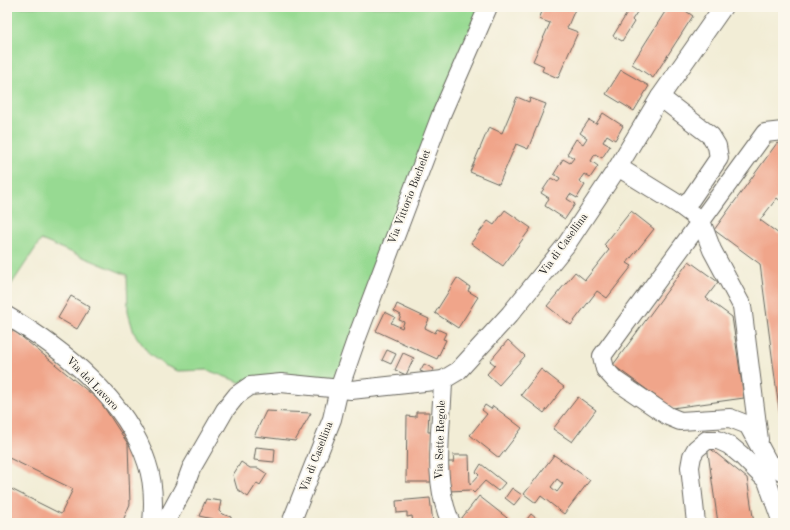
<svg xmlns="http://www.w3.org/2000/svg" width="790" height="530" font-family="'Old Standard TT',serif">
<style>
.green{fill:#97da92;stroke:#5a7b57}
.building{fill:#f0a58a;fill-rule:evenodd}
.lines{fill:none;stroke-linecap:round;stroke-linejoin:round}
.minor-casing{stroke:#67655d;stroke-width:20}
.minor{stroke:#fff;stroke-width:18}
.labels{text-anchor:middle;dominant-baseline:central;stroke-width:4;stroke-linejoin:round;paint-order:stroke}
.street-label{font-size:11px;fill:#1c1c1c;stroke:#fbf7ec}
</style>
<rect width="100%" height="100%" fill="#fbf7ec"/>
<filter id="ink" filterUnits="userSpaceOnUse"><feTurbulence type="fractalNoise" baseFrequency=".025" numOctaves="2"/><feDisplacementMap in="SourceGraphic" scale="8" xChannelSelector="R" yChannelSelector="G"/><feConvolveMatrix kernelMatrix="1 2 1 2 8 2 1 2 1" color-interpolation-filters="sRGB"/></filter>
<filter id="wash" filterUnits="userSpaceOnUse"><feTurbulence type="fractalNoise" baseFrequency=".012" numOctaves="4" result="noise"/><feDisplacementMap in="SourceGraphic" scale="16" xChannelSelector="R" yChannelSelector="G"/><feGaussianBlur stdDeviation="0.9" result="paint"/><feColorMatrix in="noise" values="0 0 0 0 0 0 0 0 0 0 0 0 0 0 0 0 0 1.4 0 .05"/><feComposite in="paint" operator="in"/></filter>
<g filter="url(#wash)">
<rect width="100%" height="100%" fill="#f2edd6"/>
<path class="green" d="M7 7H488L339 389 250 386 207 370 178 371 164 365 150 355 134 333 128 312 127 275 41 240 7 291Z"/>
<g id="blocks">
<g class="building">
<path d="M544 7H576L567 28 578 32 558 78 542 71 544 66 533 61 550 23 539 19Z"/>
<path d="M631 7 639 9 632 20 634 22 622 41 613 36Z"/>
<path d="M668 7H680L693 16 653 78 632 64Z"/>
<path d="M621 70 649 86 634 111 606 94Z"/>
<path d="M517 97 529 102 530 98 546 104 528 149 516 144 499 184 470 172 489 127 502 133Z"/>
<path d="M603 113 623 126 615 140 607 135 603 142 610 146 602 158 595 154 591 161 598 166 590 178 584 174 579 181 585 185 577 198 570 194 567 199 575 204 565 219 545 206 549 198 541 193 551 178 558 182 560 178 554 174 563 159 570 163 574 158 567 154 576 139 583 144 587 138 580 133 589 120 596 124Z"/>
<path d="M777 143 783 147V203L777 198 760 220 779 234 783 229 782 432 760 264 714 230Z"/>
<path d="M505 210 531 228 503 266 471 243 488 221 494 225Z"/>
<path d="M631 211 654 229 627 263 632 266 607 298 597 291 571 325 547 306 575 272 585 280 609 250 604 245Z"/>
<path d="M689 261 718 282 706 298 732 317 744 398 672 408 613 365Z"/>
<path d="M457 278 470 287 468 291 478 297 458 328 435 313Z"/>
<path d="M71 296 90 307 77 329 58 318Z"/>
<path d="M397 304 429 319 425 328 435 333 437 329 446 333 443 339 446 340 437 359 376 331 385 312 395 317 391 323 402 328 404 322 399 320 401 315 394 311Z"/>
<path d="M7 328 17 333 100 401 128 444 130 504 122 523H7V487L61 514 73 489 7 457Z"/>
<path d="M508 340 525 356 499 385 487 374 495 365 490 361Z"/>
<path d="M387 350 396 354 391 364 382 360Z"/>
<path d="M403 353 414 358 406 375 395 370Z"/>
<path d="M424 364 434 369 430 375 420 371Z"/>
<path d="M541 369 564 387 544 413 521 395Z"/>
<path d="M578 397 596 410 572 442 553 429Z"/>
<path d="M485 405 491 409 493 406 522 428 499 458 470 435 487 414 482 410Z"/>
<path d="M266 411 311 413 295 441 254 436Z"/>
<path d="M416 412H429L428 432H432L431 482H406L407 416 416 417Z"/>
<path d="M707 446 747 478 754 523H718Z"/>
<path d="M256 447 275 449 274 462 254 460Z"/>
<path d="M453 455H469L470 485 479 475 476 472 481 464 505 483 498 491 485 481 474 493 471 490 449 491 448 462H454Z"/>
<path d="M554 455 590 480 564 514 541 496 536 503 524 494ZM557 479 563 484 557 492 551 487Z"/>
<path d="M241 462 250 468H258L267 474 260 485 257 483 248 497 237 489 233 475Z"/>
<path d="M512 488 522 495 514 505 505 498Z"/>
<path d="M479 496 511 521 509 523H465L461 519Z"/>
<path d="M430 498 433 523H413L412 516 407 517V512L397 513 396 501Z"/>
<path d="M206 499 221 501 219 511 222 514 231 517V523H217V520L199 516Z"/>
<path d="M531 514 542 523H524Z"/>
</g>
</g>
</g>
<g filter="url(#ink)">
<use href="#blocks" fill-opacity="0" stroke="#67655d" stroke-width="1"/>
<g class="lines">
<g class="minor-casing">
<g id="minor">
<path d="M618 167 681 206 691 199 719 158 717 146 711 136 660 97"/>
<path d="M681 206 701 221 602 356 605 369 615 380 668 416 680 421 730 418 748 425 768 462 783 472"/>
<path d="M7 316C62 348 127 400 147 463 154 483 154 502 152 523"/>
<path d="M443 380C442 427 431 479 451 523"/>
<path d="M759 440 742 306 712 250 701 221 765 133 783 131"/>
<path d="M165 523 184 488 191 469 225 410 237 395 250 386 281 383 351 390 443 380 458 371 510 314 566 245 618 167 660 97 723 7"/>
<path d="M291 523 332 419 339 389 356 340 441 115 488 7"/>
<path d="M696 523 690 467 692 456 696 449 707 440H718L729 445 741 455 767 481 782 523"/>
</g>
</g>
<use href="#minor" class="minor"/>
</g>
</g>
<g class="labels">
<g class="street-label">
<text transform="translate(410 197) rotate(-69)">Via Vittorio Bachelet</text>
<text transform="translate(564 245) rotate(-54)">Via di Casellina</text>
<text transform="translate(92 384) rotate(46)">Via del Lavoro</text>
<text transform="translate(441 440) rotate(-88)">Via Sette Regole</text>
<text transform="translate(317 457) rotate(-69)">Via di Casellina</text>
</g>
</g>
<rect width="790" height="530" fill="none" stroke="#fbf7ec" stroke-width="24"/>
</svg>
